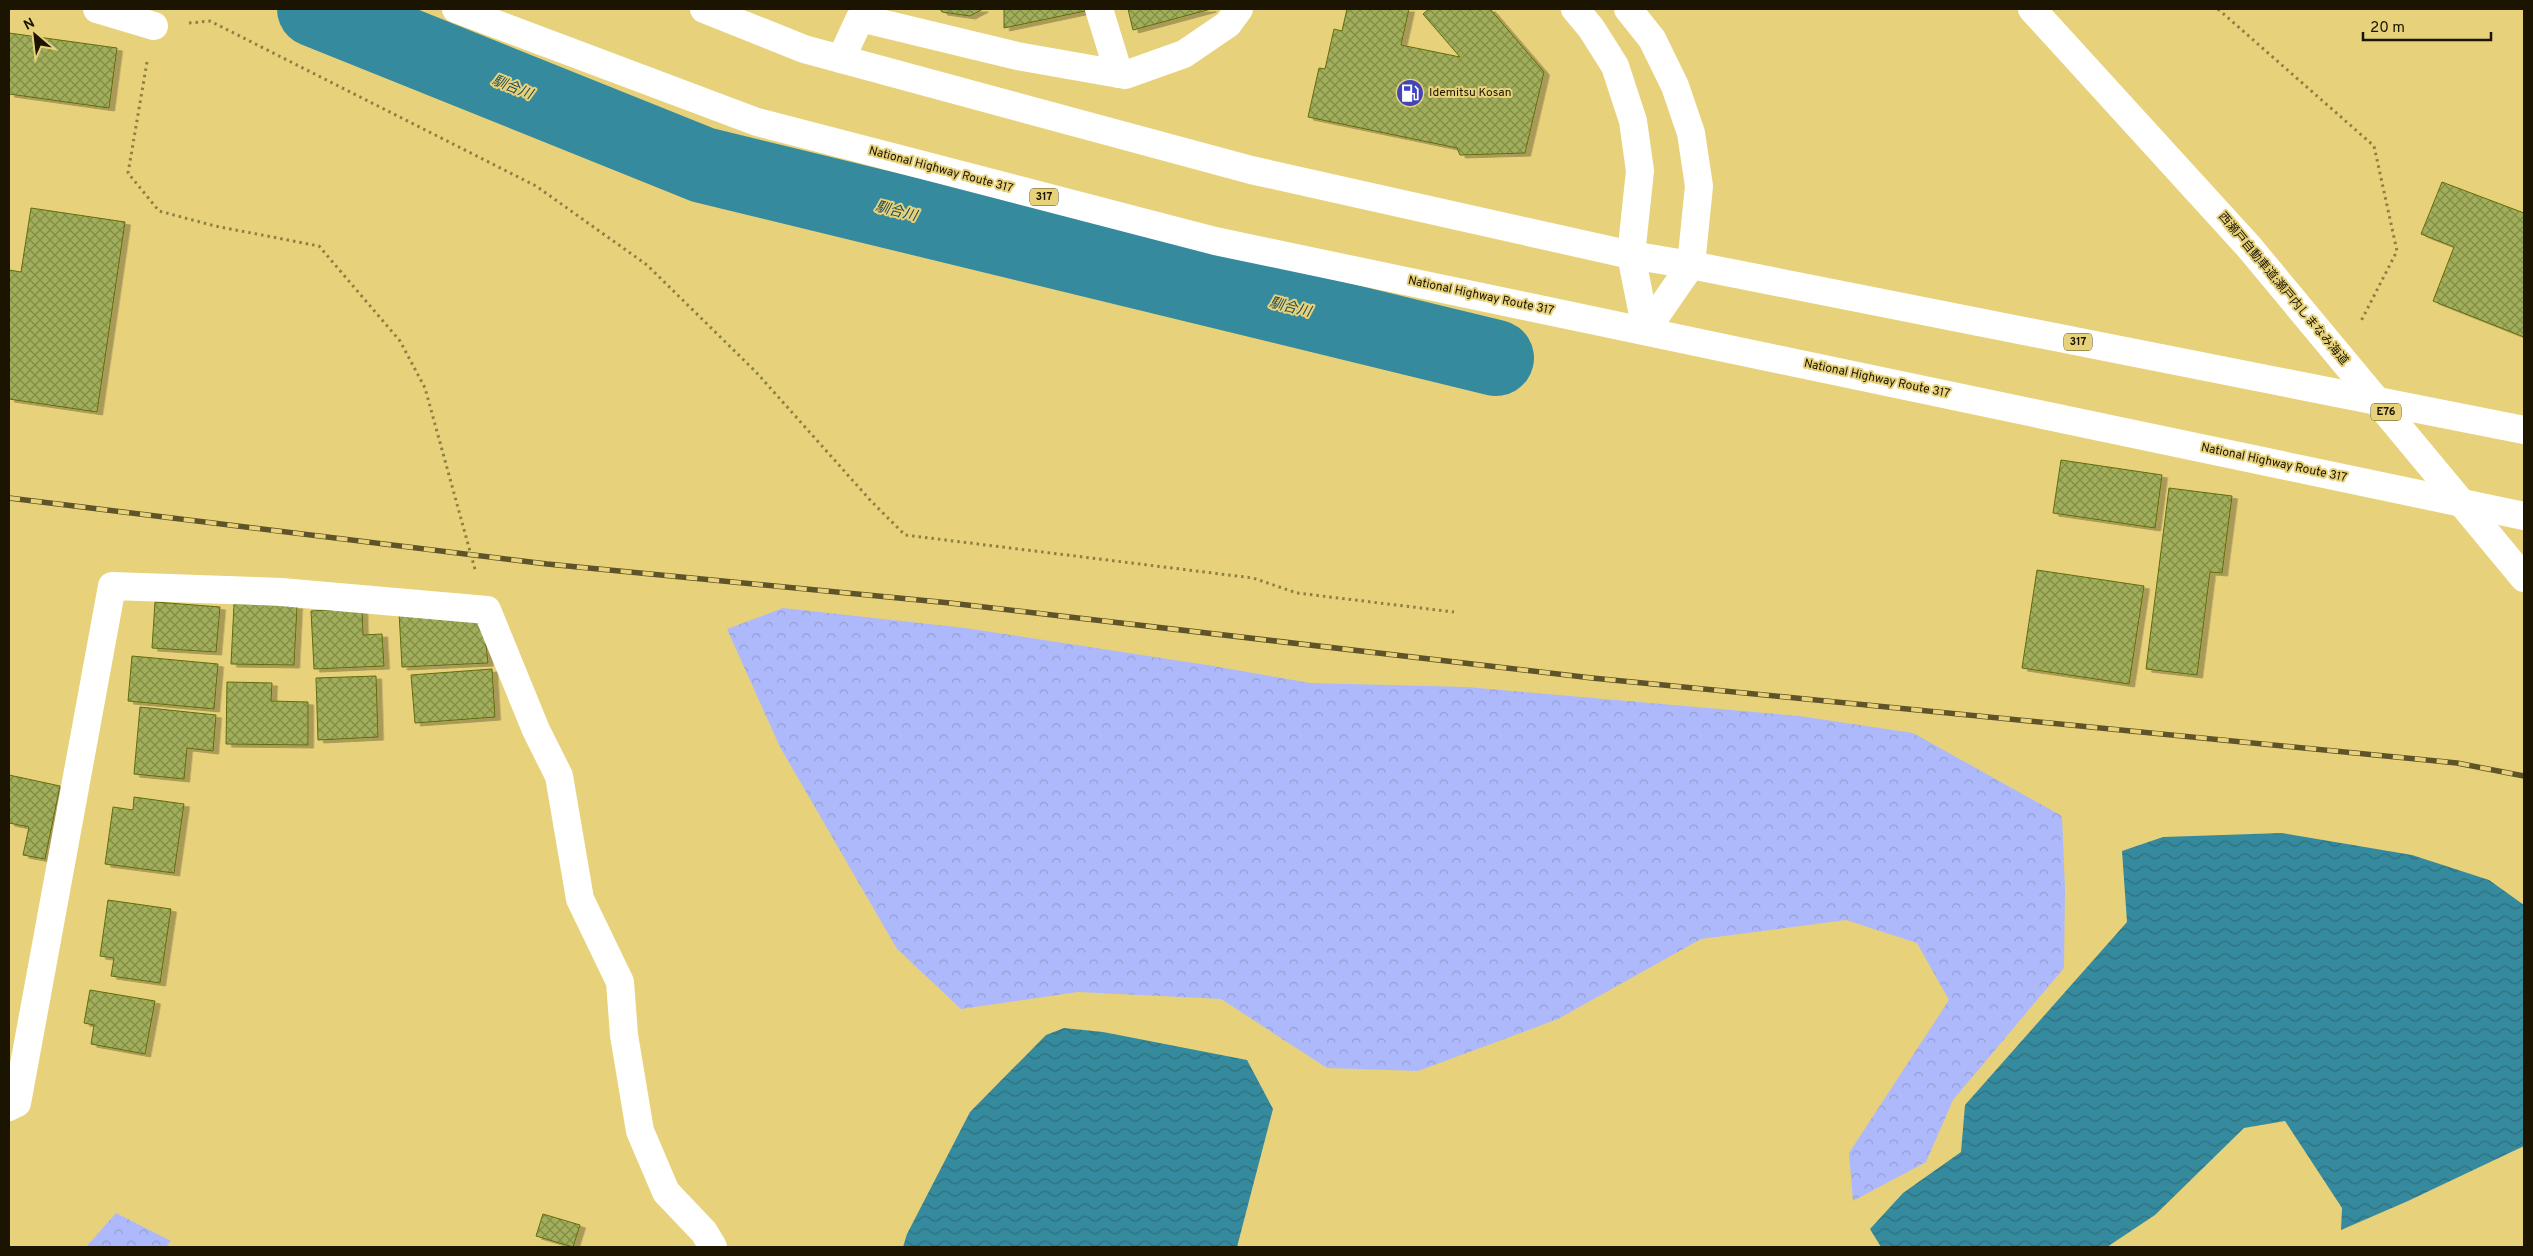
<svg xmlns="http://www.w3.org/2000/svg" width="2533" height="1256" font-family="Overpass,'Noto Sans JP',sans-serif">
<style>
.forest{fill:url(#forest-crowns)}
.water{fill:url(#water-waves)}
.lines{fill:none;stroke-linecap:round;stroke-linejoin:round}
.river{stroke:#368a9d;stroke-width:76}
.building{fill:url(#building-cross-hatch);stroke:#626c0e;filter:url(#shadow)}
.path{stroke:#8e7f45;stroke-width:3;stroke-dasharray:2.5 4;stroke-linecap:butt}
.street{stroke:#fff;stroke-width:28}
.highway{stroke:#fff;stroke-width:28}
.rail-casing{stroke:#5f5329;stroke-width:5.5}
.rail{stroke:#e7d27b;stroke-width:4;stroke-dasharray:11;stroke-linecap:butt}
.labels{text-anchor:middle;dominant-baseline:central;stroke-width:4;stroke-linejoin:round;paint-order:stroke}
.shield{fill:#e7d27b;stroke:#584d25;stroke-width:1}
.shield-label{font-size:11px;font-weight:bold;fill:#1b1400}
.poi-label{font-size:12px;fill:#1b1400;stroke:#e7d27b;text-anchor:start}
.street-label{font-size:12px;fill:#1b1400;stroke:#e7d27b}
.water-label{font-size:14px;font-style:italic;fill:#1c4b57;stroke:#e7d27b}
</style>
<defs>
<pattern id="forest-crowns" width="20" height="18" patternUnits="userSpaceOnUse" patternTransform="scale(1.25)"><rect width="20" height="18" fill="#adb9fa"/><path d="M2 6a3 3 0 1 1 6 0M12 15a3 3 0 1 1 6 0" fill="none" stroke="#949ed4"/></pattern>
<pattern id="water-waves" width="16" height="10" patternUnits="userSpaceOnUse" patternTransform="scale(1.25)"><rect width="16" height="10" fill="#368a9d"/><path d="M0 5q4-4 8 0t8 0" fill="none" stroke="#2d707e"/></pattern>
<pattern id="building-cross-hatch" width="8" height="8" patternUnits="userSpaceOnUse" patternTransform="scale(1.25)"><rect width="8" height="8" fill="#a1ae5a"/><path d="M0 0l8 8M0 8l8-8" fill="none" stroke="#828c48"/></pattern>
<filter id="shadow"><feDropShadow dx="5.5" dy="3" stdDeviation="0" flood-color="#0004"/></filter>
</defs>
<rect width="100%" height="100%" fill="#e7d27b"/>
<g class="forest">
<path d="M783 608 965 628 1207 665 1310 683 1467 687 1799 716 1913 733 2062 816 2065 889 2064 968 1953 1100 1926 1162 1853 1201 1849 1153 1949 1000 1917 943 1846 920 1701 939 1558 1019 1418 1071 1327 1068 1221 999 1078 992 961 1009 897 949 780 747 727 629Z"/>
<path d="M116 1213 171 1241 166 1247H86Z"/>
</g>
<g class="water">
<path d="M2282 833 2412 855 2489 880 2524 905V1146L2408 1201 2341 1230 2342 1208 2285 1121 2244 1128 2155 1215 2107 1247H1881L1870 1229 1903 1193 1961 1152 1965 1105 2127 922 2122 851 2163 837Z"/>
<path d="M1064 1028 1103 1032 1247 1060 1273 1109 1237 1247H903L907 1234 970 1112 1046 1035Z"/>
</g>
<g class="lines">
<path class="river" d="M315 9 703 165 1496 358"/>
</g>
<g class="building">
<path d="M940 9H983L970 16 942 12Z"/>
<path d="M1004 9H1085V11L1004 28Z"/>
<path d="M1128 9H1211L1133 30Z"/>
<path d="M1347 9H1409L1401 45 1460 57 1423 14 1429 9H1490L1544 72 1525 153 1460 155 1457 148 1308 117 1319 68 1325 69 1334 29 1342 31Z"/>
<path d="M9 33 117 48 109 108 9 94Z"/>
<path d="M2442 182 2524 213V337L2433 301 2454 247 2421 234Z"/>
<path d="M31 208 125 222 97 412 9 399V270L21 272Z"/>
<path d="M2061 460 2162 475 2155 528 2053 513Z"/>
<path d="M2169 488 2232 496 2222 573 2210 572 2197 675 2146 669Z"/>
<path d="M2037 570 2144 586 2129 684 2022 668Z"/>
<path d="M155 602 220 607 216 652 152 648Z"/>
<path d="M234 604 297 606 294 665 231 664Z"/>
<path d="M362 608 363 635 382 634 384 666 314 669 311 611Z"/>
<path d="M399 612 483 617 488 663 402 667Z"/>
<path d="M132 656 218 664 214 709 128 701Z"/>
<path d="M492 669 495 717 415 723 411 675Z"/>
<path d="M376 676 378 737 318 740 316 678Z"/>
<path d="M227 682 272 683 271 701 308 702V745L226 744Z"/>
<path d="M140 707 216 715 213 751 187 748 184 779 134 774Z"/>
<path d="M9 775 60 786 45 859 23 855 29 827 9 823Z"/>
<path d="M134 797 184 804 174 873 105 864 113 807 133 810Z"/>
<path d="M108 900 171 909 160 983 111 976 114 958 100 956Z"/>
<path d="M90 990 155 1001 145 1054 91 1044 94 1025 84 1023Z"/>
<path d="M543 1214 580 1225 573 1247 536 1236Z"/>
</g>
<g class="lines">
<g class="path">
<path d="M2218 9 2374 146 2397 251 2360 323"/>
<path d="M189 23 210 21 536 186 647 265 756 372 871 501 905 535 1253 578 1297 593 1454 612"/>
<path d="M147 62 128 173 159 211 215 226 319 246 400 341 425 388 476 573"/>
</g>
<g class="street">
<path d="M97 9 154 26"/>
<path d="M1099 9 1119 74"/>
<path d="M841 59 860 18 1017 56 1125 75 1184 54 1228 24 1239 9"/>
<path d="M9 1107 17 1103 112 586 281 592 487 610 536 730 559 776 580 899 620 982 624 1035 640 1131 666 1192 704 1232 713 1247"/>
</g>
<g class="highway">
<path d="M456 9 757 122 1215 241 2524 516"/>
<path d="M704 9 804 49 1251 170 1631 255 1691 265 2524 430"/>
<path d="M1575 9 1591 28 1615 66 1633 121 1640 171 1631 255 1646 330"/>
<path d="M1628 9 1652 39 1675 86 1691 133 1699 186 1691 265 1646 330"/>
<path d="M2032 9 2249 247 2524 578"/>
</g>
<g class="rail-casing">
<path id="rail" d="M9 498 547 564 950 603 1592 678 2457 763 2524 776"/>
</g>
<use href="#rail" class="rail"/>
</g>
<defs>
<g id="fuel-disc" transform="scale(1.4375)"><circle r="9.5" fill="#4244b9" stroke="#e7d27b"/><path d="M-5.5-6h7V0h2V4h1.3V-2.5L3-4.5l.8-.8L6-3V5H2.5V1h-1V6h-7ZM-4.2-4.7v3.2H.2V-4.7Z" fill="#fff"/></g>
</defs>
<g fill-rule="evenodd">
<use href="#fuel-disc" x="1410" y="93"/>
</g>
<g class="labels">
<g class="shield">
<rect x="1030" y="188.5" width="28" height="17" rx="4"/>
<rect x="2064" y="333.5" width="28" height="17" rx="4"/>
<rect x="2371" y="403.5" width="30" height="17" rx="4"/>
</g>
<g class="shield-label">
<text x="1044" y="197">317</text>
<text x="2078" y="342">317</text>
<text x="2386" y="412">E76</text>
</g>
<g class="poi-label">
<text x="1429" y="93">Idemitsu Kosan</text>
</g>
<g class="street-label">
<text transform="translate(941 170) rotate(15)">National Highway Route 317</text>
<text transform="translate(2283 289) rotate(50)">西瀬戸自動車道;瀬戸内しまなみ海道</text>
<text transform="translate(1481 296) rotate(12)">National Highway Route 317</text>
<text transform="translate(1877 379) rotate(12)">National Highway Route 317</text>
<text transform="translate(2274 463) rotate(12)">National Highway Route 317</text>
</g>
<g class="water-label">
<text transform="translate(512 88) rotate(22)">馴合川</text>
<text transform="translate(896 212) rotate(14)">馴合川</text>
<text transform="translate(1290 308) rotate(14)">馴合川</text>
</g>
</g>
<rect width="2533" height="1256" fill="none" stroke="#1b1400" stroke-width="20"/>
<g transform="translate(35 35) rotate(332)" stroke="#e7d27b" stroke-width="4" paint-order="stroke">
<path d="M0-4L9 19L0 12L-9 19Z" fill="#1b1400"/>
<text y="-8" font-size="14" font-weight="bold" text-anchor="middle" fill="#1b1400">N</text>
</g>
<path d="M2363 32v8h128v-8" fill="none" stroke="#1b1400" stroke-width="2.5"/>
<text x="2370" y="32" font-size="15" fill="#1b1400" stroke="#e7d27b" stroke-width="4" paint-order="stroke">20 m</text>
</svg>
